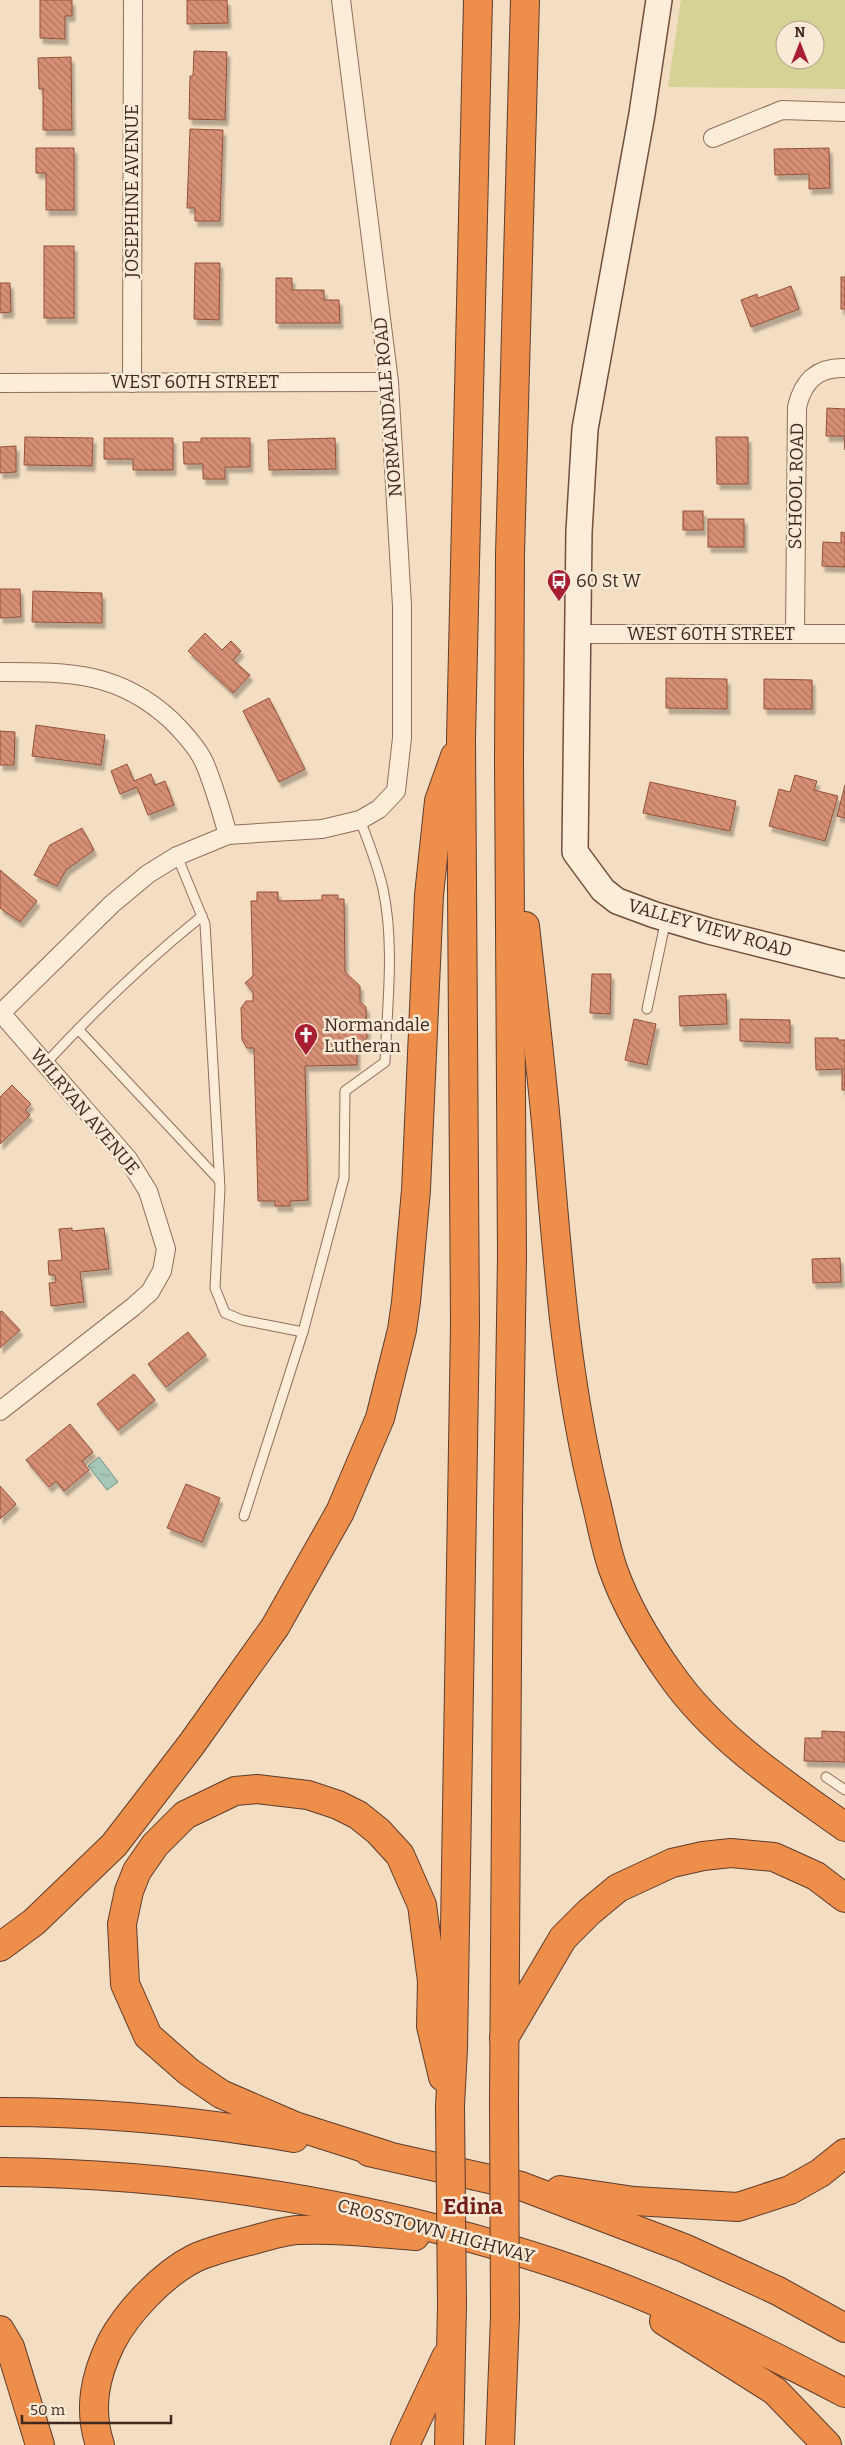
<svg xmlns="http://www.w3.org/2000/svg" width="845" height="2445" font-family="Bitter,serif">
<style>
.pitch{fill:#d4d295;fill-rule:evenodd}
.water{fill:url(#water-ripples);stroke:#6b9685}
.building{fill:url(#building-back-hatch);stroke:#935039;filter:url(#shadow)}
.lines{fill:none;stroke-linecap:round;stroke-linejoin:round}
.lane-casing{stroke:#916d57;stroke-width:11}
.street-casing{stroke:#916d57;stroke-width:20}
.secondary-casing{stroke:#734e3a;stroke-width:28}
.highway-casing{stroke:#5e3c2c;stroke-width:30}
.lane{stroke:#fdecd8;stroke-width:9}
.street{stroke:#fdecd8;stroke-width:18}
.secondary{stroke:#fdecd8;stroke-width:25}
.highway{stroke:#ed8e4a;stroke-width:28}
.highway-bridge-casing{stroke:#5e3c2c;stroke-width:30;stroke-linecap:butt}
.highway-bridge{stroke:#ed8e4a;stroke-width:28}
.labels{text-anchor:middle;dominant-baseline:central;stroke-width:5;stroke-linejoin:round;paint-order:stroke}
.street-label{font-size:18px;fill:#3f281d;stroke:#fae9d4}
.poi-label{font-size:18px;fill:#3f281d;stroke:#fae9d4;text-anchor:start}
.district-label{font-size:22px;font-weight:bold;fill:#711c16;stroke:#fae9d4}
</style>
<defs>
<pattern id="water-ripples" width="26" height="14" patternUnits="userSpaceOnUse" patternTransform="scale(1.25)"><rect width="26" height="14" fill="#a6c6b8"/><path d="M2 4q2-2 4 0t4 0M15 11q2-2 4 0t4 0" fill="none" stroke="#90aa9e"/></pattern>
<pattern id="building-back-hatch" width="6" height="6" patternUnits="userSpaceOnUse" patternTransform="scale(1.25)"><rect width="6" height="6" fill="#d78f74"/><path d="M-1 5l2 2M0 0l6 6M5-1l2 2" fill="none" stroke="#b0755f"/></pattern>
<filter id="shadow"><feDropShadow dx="3" dy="5.5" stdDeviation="1" flood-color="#0004"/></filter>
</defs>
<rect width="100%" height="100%" fill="#f4dec3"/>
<path class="pitch" d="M681 0H845V89L668 87ZM785 30H815V60H785Z"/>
<path class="water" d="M99 1457 118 1482 107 1490 88 1466Z"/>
<g class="building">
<path d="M40 0H72V16H65V39L40 38Z"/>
<path d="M187 0H227L228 23 187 24Z"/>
<path d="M194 51 227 52 225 120 189 119 190 76H193Z"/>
<path d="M71 57 72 130H43V89H39L38 58Z"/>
<path d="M190 129 223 130 220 221H195V208H187Z"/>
<path d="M36 148H74V210H46V173H36Z"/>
<path d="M829 148 830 188 809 189V174L775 175 774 149Z"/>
<rect x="44" y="246" width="30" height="72"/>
<path d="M195 263H220L219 320 194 319Z"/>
<rect x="841" y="277" width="4" height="32"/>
<path d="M276 278H292V290H324V300H339L340 323H276Z"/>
<path d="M0 283H10L11 312 0 313Z"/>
<path d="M791 286 799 309 751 327 741 300 757 294 758 298Z"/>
<path d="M827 408 845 409V450L844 436H826Z"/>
<path d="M25 437 93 438 92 466 24 465Z"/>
<path d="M716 437H748V484H717Z"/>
<path d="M104 438H173V470H133V459H104Z"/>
<path d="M201 438H250V467H225V479H203V464H184L183 442H201Z"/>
<path d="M335 438 336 469 269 470 268 440Z"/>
<path d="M16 446V472L0 473V447Z"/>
<rect x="683" y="511" width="20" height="19"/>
<rect x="708" y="519" width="36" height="28"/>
<path d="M841 532 845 533V567L822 566 823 542 841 543Z"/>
<path d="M0 589H20L21 617 0 618Z"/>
<path d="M33 591 102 593V623L32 622Z"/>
<path d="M205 633 222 650 231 641 241 651 233 660 250 675 233 693 188 651Z"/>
<path d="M666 678 727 679V709L666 708Z"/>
<path d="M764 679 812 680V709H764Z"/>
<path d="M269 698 305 769 279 782 243 711Z"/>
<path d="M36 725 105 735 101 765 32 756Z"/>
<path d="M0 731 15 732 14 765H0Z"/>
<path d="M127 764 134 781 151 774 155 785 165 781 174 805 148 815 137 787 120 794 111 771Z"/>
<path d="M795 775 817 781 814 790 838 796 825 841 769 826 779 789 790 792Z"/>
<path d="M650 782 736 801 730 831 643 813Z"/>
<path d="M845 785V818L837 816Z"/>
<path d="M82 828 94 850 66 870 57 886 34 875 50 845Z"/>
<path d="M0 870 37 901 20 922 0 908Z"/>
<path d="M257 892H278V901L322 900V895H338V899H344L345 972 360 986V1002L366 1007 367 1038 361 1043H357V1065L305 1066 308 1200 290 1201V1206H275V1201H258L254 1048H247L242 1040 241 1008 246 1001H253V992L245 983 253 976 251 901H257Z"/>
<path d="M592 974H611L610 1014 590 1013Z"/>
<path d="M726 994 727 1024 680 1026 679 996Z"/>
<path d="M634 1019 656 1024 647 1065 625 1060Z"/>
<path d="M740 1019 790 1020V1043L740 1041Z"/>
<path d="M815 1038H838V1040H845V1090H842V1069L816 1070Z"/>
<path d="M12 1085 31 1104 25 1110 30 1115 0 1144V1097Z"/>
<path d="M72 1228V1231L104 1228 109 1269 80 1272 84 1302 51 1306 49 1283 56 1282 55 1275H49L48 1261 62 1260 59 1229Z"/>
<path d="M840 1258 841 1282 813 1283 812 1259Z"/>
<path d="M2 1311 20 1330 0 1348V1312Z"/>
<path d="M188 1332 206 1355 166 1387 148 1364Z"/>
<path d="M134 1374 155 1400 118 1430 97 1404Z"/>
<path d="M70 1424 93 1452 82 1461 89 1470 64 1491 56 1481 49 1487 26 1460Z"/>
<path d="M186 1484 220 1498 202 1542 167 1528Z"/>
<path d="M0 1486 16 1504 0 1519Z"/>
<path d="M822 1731 845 1732V1762L804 1761 805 1738H822Z"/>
</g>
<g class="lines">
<g class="lane-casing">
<g id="lane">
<path d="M177 856 205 924 220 1188 215 1288 225 1313 242 1320 303 1332 344 1178 345 1091 385 1062C387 1006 395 945 383 889 378 866 369 843 360 820"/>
<path d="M647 1009 666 919"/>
<path d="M78 1029 219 1180"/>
<path d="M45 1064C94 1011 146 961 202 916"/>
<path d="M244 1516 303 1332"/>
<path d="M826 1777 845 1790"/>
</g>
</g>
<g class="street-casing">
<g id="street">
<path d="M713 138 782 110 845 112"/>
<path d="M0 383 389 382"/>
<path d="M132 383 133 0"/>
<path d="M577 634H845"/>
<path d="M795 634 797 407C803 381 817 367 845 368"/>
<path d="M0 672C68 672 118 671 171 720 183 732 197 747 204 762 214 785 221 810 228 835"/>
<path d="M0 1014 112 904 148 874 177 856 228 835 322 829 360 820 379 809 396 791 402 738V606L389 382 341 0"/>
<path d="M0 1411 133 1307 150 1292 162 1271 166 1249 148 1191 128 1159 1 1013"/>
</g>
</g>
<g class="secondary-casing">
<path id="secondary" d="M659 0 642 114 585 429 579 532 575 852 603 890 617 901 655 915 709 931 845 965"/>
</g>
<g class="highway-casing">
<g id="highway">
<path d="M525 926C533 999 542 1073 548 1146 558 1267 567 1388 597 1506 602 1527 606 1549 613 1569 626 1606 648 1643 671 1675 715 1738 783 1783 845 1827"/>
<path d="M0 1947 34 1922 114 1845 191 1745 275 1627 340 1512 380 1418 402 1330 406 1302 416 1190 429 895 439 801 455 756"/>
<path d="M504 2038 563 1938 589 1912 618 1888 672 1863 703 1856 731 1853 774 1857 816 1876 845 1898"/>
<path d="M504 2102 508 1513 512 1257 509 762 510 554 525 0"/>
<path d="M450 2106 453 2049 465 1325 461 738 478 0"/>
<path d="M0 2112C98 2112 198 2121 294 2138"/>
<path d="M369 2152 521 2186 684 2248 778 2291 845 2328"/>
<path d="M386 2155 295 2126 221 2094 189 2072 148 2036 125 1984 122 1924 129 1891 137 1871 155 1845 185 1815 235 1791 257 1789 308 1795 338 1805 358 1815 378 1831 400 1855 422 1905 432 1981 431 2026 443 2077"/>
<path d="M0 2172C189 2174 374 2204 554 2263 655 2296 751 2344 845 2393"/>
<path d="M560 2190 634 2201 738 2207 790 2190 820 2173 845 2153"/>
<path d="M664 2321 775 2391 827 2445"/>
<path d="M0 2330 10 2347 40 2445"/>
<path d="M100 2445C88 2409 95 2376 111 2343 127 2312 163 2274 195 2258 213 2250 234 2245 253 2240 267 2236 283 2231 298 2230 337 2228 376 2233 415 2236"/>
<path d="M405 2445 446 2357"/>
<path d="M449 2445 452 2305"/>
<path d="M500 2445 505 2316"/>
</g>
</g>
<use href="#lane" class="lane"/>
<use href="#street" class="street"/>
<use href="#secondary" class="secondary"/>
<use href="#highway" class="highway"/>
<g class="highway-bridge-casing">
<g id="highway-bridge">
<path d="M504 2102 505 2316"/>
<path d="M450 2106 452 2305"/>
</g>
</g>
<use href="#highway-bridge" class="highway-bridge"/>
</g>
<defs>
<g id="bus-pin" transform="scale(1.25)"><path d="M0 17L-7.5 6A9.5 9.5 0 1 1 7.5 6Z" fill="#a81f34" stroke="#fae9d4"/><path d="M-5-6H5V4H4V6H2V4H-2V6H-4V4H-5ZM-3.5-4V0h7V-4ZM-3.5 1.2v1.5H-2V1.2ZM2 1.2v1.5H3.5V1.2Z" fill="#fff"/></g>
<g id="church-pin" transform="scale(1.25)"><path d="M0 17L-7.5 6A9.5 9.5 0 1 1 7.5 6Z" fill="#a81f34" stroke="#fae9d4"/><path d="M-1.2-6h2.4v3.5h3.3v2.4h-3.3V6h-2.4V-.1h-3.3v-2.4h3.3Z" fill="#fff"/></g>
</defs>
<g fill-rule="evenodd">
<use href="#bus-pin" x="559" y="581"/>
<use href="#church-pin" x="306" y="1035"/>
</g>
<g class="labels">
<g class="street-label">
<text transform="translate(132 191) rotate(-90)">JOSEPHINE AVENUE</text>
<text x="195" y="382">WEST 60TH STREET</text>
<text transform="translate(388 407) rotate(-95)">NORMANDALE ROAD</text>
<text transform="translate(796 486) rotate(-89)">SCHOOL ROAD</text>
<text x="711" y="634">WEST 60TH STREET</text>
<text transform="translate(710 928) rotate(16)">VALLEY VIEW ROAD</text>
<text transform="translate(85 1112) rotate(50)">WILRYAN AVENUE</text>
<text transform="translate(436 2231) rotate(15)">CROSSTOWN HIGHWAY</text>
</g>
<g class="poi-label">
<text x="576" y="581">60 St W</text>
<text x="324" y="1025">Normandale<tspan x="324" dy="21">Lutheran</tspan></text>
</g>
<g class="district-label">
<text x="473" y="2206">Edina</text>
</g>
</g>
<g transform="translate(800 45)"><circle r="24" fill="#fae9d4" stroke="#af9c8b"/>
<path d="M0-4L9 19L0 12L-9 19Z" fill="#a81f34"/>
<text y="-8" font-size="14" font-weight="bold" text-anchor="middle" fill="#3f281d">N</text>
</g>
<path d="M22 2415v8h149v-8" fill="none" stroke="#3f281d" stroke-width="2.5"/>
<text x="30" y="2415" font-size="15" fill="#3f281d" stroke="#fae9d4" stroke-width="4" paint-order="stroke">50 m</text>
</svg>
